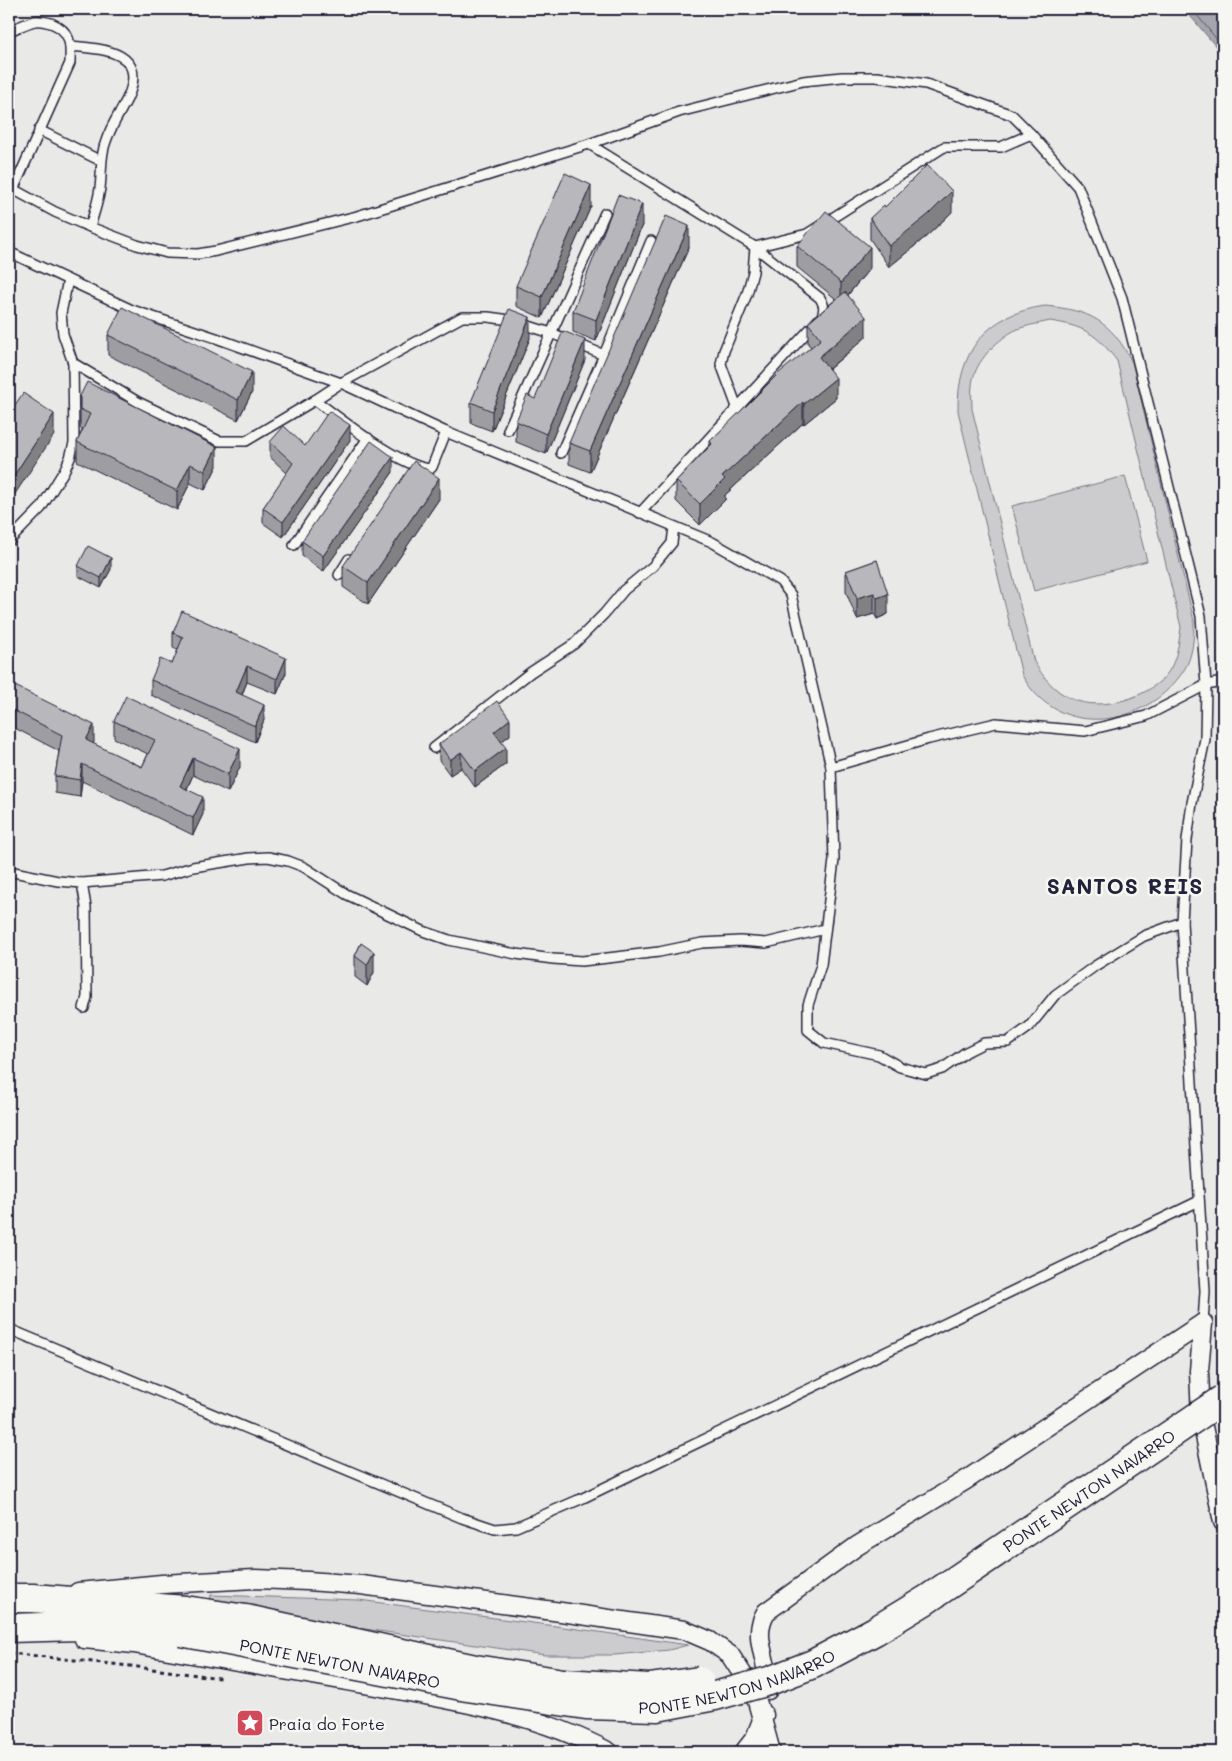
<svg xmlns="http://www.w3.org/2000/svg" width="1232" height="1761" font-family="Mali,sans-serif">
<style>
.green{fill:#ccccce;stroke:#777784;fill-rule:evenodd}
.water{fill:#a5a5ac;stroke:#71717f}
.lines{fill:none;stroke-linecap:round;stroke-linejoin:round}
.shore{stroke:#565668;stroke-width:1}
.service-casing{stroke:#22223b;stroke-width:12}
.minor-casing{stroke:#22223b;stroke-width:21}
.primary-casing{stroke:#22223b;stroke-width:31}
.path{stroke:#22223b;stroke-width:3;stroke-dasharray:4 4;stroke-linecap:butt}
.service{stroke:#f6f6f2;stroke-width:9}
.minor{stroke:#f6f6f2;stroke-width:18}
.primary{stroke:#f6f6f2;stroke-width:28}
.primary-bridge-casing{stroke:#22223b;stroke-width:31;stroke-linecap:butt}
.primary-bridge{stroke:#f6f6f2;stroke-width:28}
.wall{fill:#9e9ea2;stroke:#22223b}
.shaded-wall{fill:#818184;stroke:#22223b}
.building{fill:#b8b8bc;stroke:#22223b}
.labels{text-anchor:middle;dominant-baseline:central;stroke-width:5;stroke-linejoin:round;paint-order:stroke}
.street-label{font-size:16px;fill:#22223b;stroke:#f6f6f2}
.poi-label{font-size:16px;fill:#22223b;stroke:#f6f6f2;text-anchor:start}
.district-label{font-size:21px;font-weight:bold;letter-spacing:1px;fill:#22223b;stroke:#f6f6f2}
</style>
<rect width="100%" height="100%" fill="#e9e9e7"/>
<filter id="ink" filterUnits="userSpaceOnUse"><feTurbulence type="fractalNoise" baseFrequency=".02" numOctaves="2"/><feDisplacementMap in="SourceGraphic" scale="10" xChannelSelector="R" yChannelSelector="G"/><feConvolveMatrix kernelMatrix="1 2 1 2 8 2 1 2 1" color-interpolation-filters="sRGB"/></filter>
<g filter="url(#ink)">
<g class="green">
<path d="M1045 306C1090 310 1111 321 1132 362L1194 621C1194 638 1193 656 1184 670 1147 728 1058 741 1022 675L958 411C957 352 986 314 1045 306ZM1050 321C1084 326 1097 334 1117 361L1181 627C1179 642 1177 658 1169 671 1151 698 1101 712 1072 699 1054 691 1044 678 1034 662L972 409C972 401 971 393 972 385 974 364 992 345 1010 333 1021 326 1037 324 1050 321Z"/>
<path d="M1125 476 1147 561 1034 591 1012 506Z"/>
<path d="M211 1595 359 1600 578 1629 688 1645 669 1650 615 1655H545L365 1629 210 1600Z"/>
</g>
<path class="water" d="M1181 9H1223V55L1192 18Z"/>
<g class="lines">
<path class="shore" d="M1189 9 1196 14 1223 47"/>
<g class="service-casing">
<g id="service">
<path d="M9 31C17 28 26 23 35 21 40 20 46 22 51 23 71 31 71 44 70 63L13 190"/>
<path d="M71 46C105 49 149 52 127 99 120 113 111 126 106 141 99 158 103 176 99 194 97 205 93 216 90 227"/>
<path d="M39 130 101 161"/>
<path d="M589 144 755 247 820 298C824 305 825 308 822 316L640 513"/>
<path d="M9 187 55 212 90 227 137 245 167 253 198 254 216 251 357 216 589 144 679 112 803 81 842 77H877L926 84 1012 115 1031 134 1078 187 1122 298 1201 616 1206 685 1205 739 1192 803 1187 840 1182 922 1205 1291 1203 1323"/>
<path d="M9 252 132 310 216 338 341 383 446 432 712 542 780 581 791 595 831 767 929 739 996 723 1085 731 1146 716 1206 685 1223 682"/>
<path d="M73 363 138 402 219 441H246L315 400 341 383 462 317H488L510 320 551 333 604 355"/>
<path d="M315 400C342 420 399 466 430 469L432 467 446 432"/>
<path d="M737 407 721 364 724 351 747 294 753 272 755 247 807 234 944 147H1001L1031 134"/>
<path d="M508 430 605 213"/>
<path d="M561 453 604 355 651 241"/>
<path d="M9 541 41 508 64 471 70 458 74 443 73 363 63 334 61 313 68 280"/>
<path d="M294 545 368 438"/>
<path d="M339 575 349 559"/>
<path d="M434 748 531 672 574 644 604 614 624 590 653 566 672 543 674 527"/>
<path d="M831 767 834 860 821 965 808 1005V1030L824 1043 879 1055 900 1067 926 1074 942 1069 966 1052 984 1043 1008 1042 1029 1027 1055 995 1095 966 1144 936 1182 922"/>
<path d="M9 871 58 881 82 883 162 876 193 867 249 858 268 857 288 861 304 867 346 894 423 931 449 940 516 954 553 959 582 961 659 952 702 943 740 941 766 943 825 929"/>
<path d="M82 883 86 907 87 997 84 1008"/>
<path d="M9 1329 462 1518 495 1529 516 1527 583 1498 1199 1201"/>
</g>
</g>
<g class="minor-casing">
<g id="minor">
<path d="M1203 1323 1199 1371 1201 1417 1223 1522"/>
<path d="M78 1592 162 1584 255 1579 308 1581 361 1585 561 1612 684 1630 710 1641 730 1655 745 1678 757 1701 771 1752"/>
<path d="M84 1639 134 1644C216 1659 299 1672 381 1687 458 1701 539 1714 609 1752"/>
<path d="M768 1690C771 1663 750 1638 766 1612L857 1546 966 1480 1203 1323"/>
<path d="M744 1752 755 1738 764 1715"/>
</g>
</g>
<g class="primary-casing">
<g id="primary">
<path d="M9 1598H33L185 1610"/>
<path d="M9 1628 80 1626 181 1632"/>
</g>
</g>
<path class="path" d="M9 1653 130 1666 220 1678"/>
<use href="#service" class="service"/>
<use href="#minor" class="minor"/>
<use href="#primary" class="primary"/>
<g class="primary-bridge-casing">
<g id="primary-bridge">
<path d="M185 1610 246 1619 475 1669 563 1683 649 1688 699 1681"/>
<path id="s1" d="M181 1632 467 1687 586 1705 657 1707 715 1696 769 1681 813 1664 875 1631 926 1600 1223 1399"/>
</g>
</g>
<use href="#primary-bridge" class="primary-bridge"/>
</g>
<g class="wall">
<path d="M591 206 542 318 516 306V286Z"/>
<path d="M885 207 952 212 928 235 889 267 870 239V218Z"/>
<path d="M642 225 596 341 573 332V311Z"/>
<path d="M797 246 870 268 848 295 866 337 829 369 836 398 804 424 803 423 725 495V500L700 525 676 501V481L710 446V441L811 347 808 344V323L836 299 797 267Z"/>
<path d="M689 247 590 472 569 464V443Z"/>
<path d="M108 335 252 392 238 420 108 355Z"/>
<path d="M530 338 492 431 471 423V402Z"/>
<path d="M585 360 546 454 516 442V421L535 399Z"/>
<path d="M80 396 217 466 205 490 190 483 177 510 77 461V442L83 429 80 428Z"/>
<path d="M350 440 283 537 263 523V508L287 473 270 457V442L305 446Z"/>
<path d="M393 472 323 572 302 556V541Z"/>
<path d="M439 499 368 604 343 587V566Z"/>
<path d="M877 560 888 614 877 619 874 614 857 619 846 592V571Z"/>
<path d="M78 566 111 569 101 588 78 576Z"/>
<path d="M173 633 286 673 277 694 247 682 242 695 264 720 255 742 151 695V680L172 664 178 650 173 648Z"/>
<path d="M9 683 94 742 93 744 142 767 148 754 114 738V721L240 767 228 792 193 775 187 789 203 814 193 835 82 781 80 797 55 793V776L59 751 9 725Z"/>
<path d="M510 735 501 742 506 764 475 787 461 768 450 775 439 760V744Z"/>
<path d="M361 943 374 972 367 986 355 977V956Z"/>
</g>
<g class="shaded-wall">
<path d="M591 185V206L542 318V297Z"/>
<path d="M952 191V212L928 235 889 267V246Z"/>
<path d="M642 204V225L596 341V320Z"/>
<path d="M689 226V247L590 472V451Z"/>
<path d="M870 247V268L841 303V283Z"/>
<path d="M530 317V338L492 431V411Z"/>
<path d="M866 317V337L819 377V357Z"/>
<path d="M585 340V360L546 454V434Z"/>
<path d="M252 372V392L238 420V400Z"/>
<path d="M836 378V398L804 424V404Z"/>
<path d="M803 402V423L725 495V500L700 525V504L722 477Z"/>
<path d="M54 414V435L9 503V483Z"/>
<path d="M350 425V440L283 537V522Z"/>
<path d="M217 447V466L205 490V471Z"/>
<path d="M393 457V472L323 572V556Z"/>
<path d="M190 464V483L177 510V491Z"/>
<path d="M439 478V499L368 604V583Z"/>
<path d="M111 558V569L101 588V578Z"/>
<path d="M874 593V614L857 619V598Z"/>
<path d="M888 594V614L877 619V598Z"/>
<path d="M286 658V673L277 694V679Z"/>
<path d="M247 666V682L236 708V692Z"/>
<path d="M264 705V720L255 742V726Z"/>
<path d="M510 719V735L494 747V732Z"/>
<path d="M94 725V742L86 758V740Z"/>
<path d="M506 748V764L475 787V771Z"/>
<path d="M240 749V767L228 792V774Z"/>
<path d="M461 752V768L450 775V760Z"/>
<path d="M193 758V775L180 803V786Z"/>
<path d="M82 764V781L80 797V780Z"/>
<path d="M203 797V814L193 835V818Z"/>
<path d="M374 952V972L367 986V965Z"/>
</g>
<g class="building">
<path d="M927 165 952 191 928 215 889 246 870 218 884 205 885 207Z"/>
<path d="M565 173 591 185 542 297 516 286Z"/>
<path d="M618 195 642 204 596 320 573 311Z"/>
<path d="M826 211 870 247 841 283 797 246Z"/>
<path d="M666 216 689 226 590 451 569 443Z"/>
<path d="M845 292 866 317 819 357 836 378 804 404 803 402 722 477 725 479 700 504 676 481 712 444 710 441 743 409 779 373 821 339 808 323Z"/>
<path d="M122 307 252 372 238 400 108 335Z"/>
<path d="M509 309 530 317 492 411 471 402Z"/>
<path d="M563 331 585 340 546 434 516 421 527 395 535 399Z"/>
<path d="M87 382 217 447 205 471 190 464 177 491 77 442 90 414 80 409V396Z"/>
<path d="M23 393 54 414 9 483V414Z"/>
<path d="M329 411 350 425 283 522 263 508 293 463 270 442 284 426 305 446Z"/>
<path d="M371 441 393 457 323 556 302 541Z"/>
<path d="M414 461 439 478 368 583 343 566Z"/>
<path d="M88 546 111 558 101 578 78 566Z"/>
<path d="M877 560 888 594 877 598 874 593 857 598 846 571Z"/>
<path d="M182 611 286 658 277 679 247 666 236 692 264 705 255 726 151 680 160 659 172 664 183 637 173 633Z"/>
<path d="M9 683 94 725 86 740 142 767 155 740 114 721 126 696 240 749 228 774 193 758 180 786 203 797 193 818 82 764 80 780 55 776 62 735 9 708Z"/>
<path d="M497 701 510 719 494 732 506 748 475 771 461 752 450 760 439 744Z"/>
<path d="M361 943 374 952 367 965 355 956Z"/>
</g>
</g>
<defs>
<g id="sight-square" transform="scale(1.4375)"><rect x="-9" y="-9" width="18" height="18" rx="4" fill="#d1495b" stroke="#f6f6f2"/><path d="M0-6L1.8-2.2L6-1.7L2.9 1.2L3.7 5.4L0 3.3L-3.7 5.4L-2.9 1.2L-6-1.7L-1.8-2.2Z" fill="#fff"/></g>
</defs>
<g fill-rule="evenodd">
<use href="#sight-square" x="250" y="1723"/>
</g>
<g class="labels">
<g class="street-label">
<text stroke="none"><textPath href="#s1" startOffset="971">PONTE NEWTON NAVARRO</textPath></text>
<text stroke="none"><textPath href="#s1" startOffset="162">PONTE NEWTON NAVARRO</textPath></text>
<text stroke="none"><textPath href="#s1" startOffset="566">PONTE NEWTON NAVARRO</textPath></text>
</g>
<g class="poi-label">
<text x="269" y="1723">Praia do Forte</text>
</g>
<g class="district-label">
<text x="1125" y="885">SANTOS REIS</text>
</g>
</g>
<rect width="1232" height="1761" fill="none" stroke="#f6f6f2" stroke-width="30"/>
<rect x="15" y="15" width="1202" height="1731" fill="none" stroke="#22223b" stroke-width="2" filter="url(#ink)"/>
</svg>
